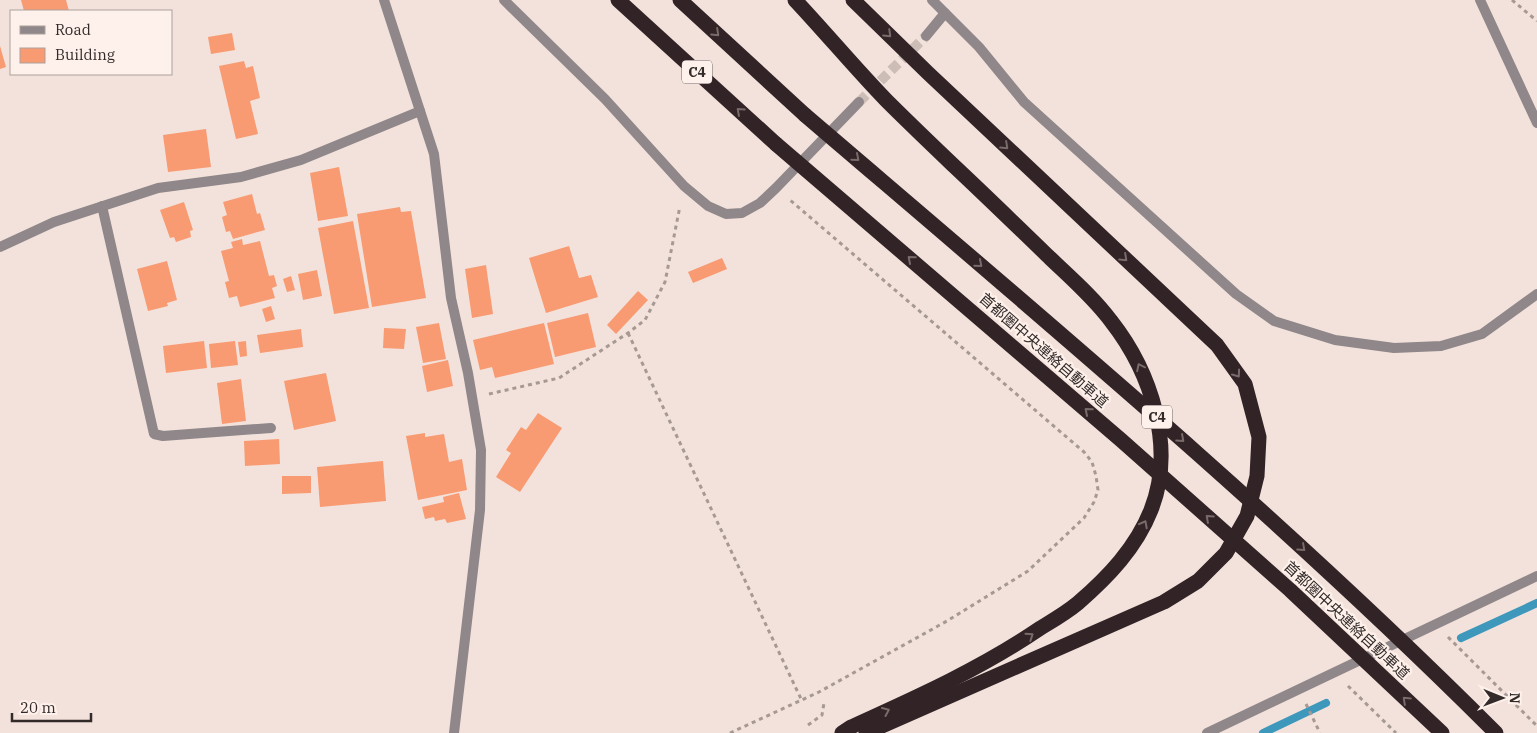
<svg xmlns="http://www.w3.org/2000/svg" width="1537" height="733" font-family="'IBM Plex Serif','Noto Sans JP',serif">
<style>
.lines{fill:none;stroke-linecap:round;stroke-linejoin:round}
.stream{stroke:#3d98bc;stroke-width:8}
.building{fill:#f89a72}
.minor-tunnel{stroke:#ccbdb7;stroke-width:10;stroke-dasharray:10 5;stroke-linecap:butt}
.path{stroke:#a69994;stroke-width:3;stroke-dasharray:4 4;stroke-linecap:butt}
.service{stroke:#8f8789;stroke-width:10}
.minor{stroke:#8f8789;stroke-width:10}
.tertiary{stroke:#8f8789;stroke-width:10}
.motorway{stroke:#312326;stroke-width:15}
.motorway-bridge{stroke:#312326;stroke-width:15}
.oneway{stroke:#796b6b}
.labels{text-anchor:middle;dominant-baseline:central;stroke-width:4.5;stroke-linejoin:round;paint-order:stroke}
.shield{fill:#fef0ea;stroke:#6f6663;stroke-width:1}
.shield-label{font-size:14px;font-weight:bold;fill:#322b29}
.street-label{font-size:15px;fill:#322b29;stroke:#fef0ea}
</style>
<rect width="100%" height="100%" fill="#f3e2db"/>
<g class="lines">
<g class="stream">
<path d="M1461 638 1537 603"/>
<path d="M1263 733 1326 703"/>
</g>
</g>
<g class="building">
<path d="M21 0H66L69 11H24Z"/>
<path d="M232 33 235 50 211 54 208 37Z"/>
<path d="M0 46 6 67 0 69Z"/>
<path d="M244 61 246 68 253 66 260 98 250 101 258 134 236 139 219 66Z"/>
<path d="M206 129 211 167 168 172 163 135Z"/>
<path d="M339 167 348 216 318 221 310 173Z"/>
<path d="M252 194 257 214 260 213 265 230 233 239 230 231 226 232 222 217 227 215 223 202Z"/>
<path d="M184 202 193 230 190 231 191 237 176 242 174 237 170 238 160 210Z"/>
<path d="M400 207 401 212 411 211 426 298 372 307 357 214Z"/>
<path d="M353 221 369 308 334 314 318 228Z"/>
<path d="M242 239 243 245 260 241 269 276 274 275 277 286 272 288 275 298 240 307 237 296 229 298 225 282 229 281 221 251 233 248 231 242Z"/>
<path d="M569 246 579 278 591 275 598 297 546 313 529 258Z"/>
<path d="M722 258 727 269 693 283 688 272Z"/>
<path d="M167 261 177 300 167 303 168 306 148 311 137 269Z"/>
<path d="M486 265 493 314 472 318 465 269Z"/>
<path d="M317 270 322 296 303 300 298 274Z"/>
<path d="M291 276 295 290 287 292 283 279Z"/>
<path d="M638 291 648 300 616 334 607 325Z"/>
<path d="M271 306 275 319 266 322 262 309Z"/>
<path d="M588 313 596 347 555 357 547 323Z"/>
<path d="M439 323 446 359 423 363 416 327Z"/>
<path d="M544 323 554 364 495 378 492 367 480 370 473 340Z"/>
<path d="M384 328 406 329 404 349 383 348Z"/>
<path d="M301 329 303 347 260 353 257 335Z"/>
<path d="M204 341 207 368 166 373 163 346Z"/>
<path d="M235 341 238 365 211 368 209 344Z"/>
<path d="M246 341 247 356 240 357 238 342Z"/>
<path d="M448 360 453 386 427 392 422 366Z"/>
<path d="M326 373 336 421 294 430 284 381Z"/>
<path d="M241 379 246 421 222 424 217 383Z"/>
<path d="M538 413 562 428 520 492 496 477 511 453 506 450 521 427 526 430Z"/>
<path d="M425 433V437L444 434 449 462 462 459 467 490 418 500 406 436Z"/>
<path d="M279 439 280 464 245 466 244 441Z"/>
<path d="M383 461 386 501 320 507 317 467Z"/>
<path d="M282 476H311V493L282 494Z"/>
<path d="M459 493 466 519 447 523 445 519 435 521 434 517 425 519 422 507 444 502 443 497Z"/>
</g>
<g class="lines">
<path class="minor-tunnel" d="M859 102 926 36"/>
<g class="path">
<path d="M1512 0 1537 21"/>
<path d="M628 333 802 701"/>
<path d="M489 394 559 378 628 333 645 320 665 282 680 206"/>
<path d="M1448 637 1537 726"/>
<path d="M1348 686 1396 733"/>
<path d="M1306 704 1320 733"/>
<path d="M808 725 822 715 824 703"/>
<path d="M730 733 819 692 947 621 1028 571 1084 518 1094 502 1098 490 1096 476 1092 462 1084 452 790 200"/>
</g>
<path class="service" d="M102 206 154 434 163 436 271 428"/>
<g class="minor">
<path d="M384 0 434 154 451 298 468 373 481 450 480 510 454 733"/>
<path d="M504 0 605 99 684 186 708 206 726 214 742 213 760 203 776 188 859 102"/>
<path d="M932 0 979 47 1024 102 1236 294 1274 321 1335 340 1394 348 1441 346 1482 334 1537 294"/>
<path d="M1480 0 1537 123"/>
<path d="M926 36 945 13"/>
<path d="M0 247 54 222 158 188 241 177 301 160 420 111"/>
</g>
<path class="tertiary" d="M1207 733 1537 576"/>
<g class="motorway">
<path d="M618 0 776 144"/>
<path d="M680 0 805 115"/>
<path d="M795 0C826 33 855 68 886 100 908 122 930 143 953 165 985 195 1018 227 1050 258 1071 278 1094 298 1111 321 1151 372 1176 447 1151 510 1136 548 1108 577 1078 603 1066 613 1052 621 1039 629 980 669 915 698 851 727L842 733"/>
<path d="M853 0 928 73 1217 345 1245 384 1259 437 1257 476 1247 516 1226 553 1198 581 1164 602 866 733"/>
</g>
<g class="motorway-bridge">
<path d="M805 115C1040 316 1278 515 1496 733"/>
<path d="M776 144 1121 440 1290 590 1442 733"/>
</g>
</g>
<defs><path id="oneway-chevron" d="M-2-3.5L2.5 0L-2 3.5" fill="none" stroke-width="1.6" stroke-linecap="round" stroke-linejoin="round" transform="scale(1.25)"/></defs>
<g class="oneway">
<use href="#oneway-chevron" transform="translate(716 33) rotate(43)"/>
<use href="#oneway-chevron" transform="translate(888 34) rotate(44)"/>
<use href="#oneway-chevron" transform="translate(740 111) rotate(-138)"/>
<use href="#oneway-chevron" transform="translate(1005 146) rotate(43)"/>
<use href="#oneway-chevron" transform="translate(856 158) rotate(41)"/>
<use href="#oneway-chevron" transform="translate(1124 258) rotate(43)"/>
<use href="#oneway-chevron" transform="translate(911 259) rotate(-139)"/>
<use href="#oneway-chevron" transform="translate(979 264) rotate(41)"/>
<use href="#oneway-chevron" transform="translate(1140 367) rotate(-116)"/>
<use href="#oneway-chevron" transform="translate(1237 374) rotate(54)"/>
<use href="#oneway-chevron" transform="translate(1088 411) rotate(-139)"/>
<use href="#oneway-chevron" transform="translate(1181 439) rotate(42)"/>
<use href="#oneway-chevron" transform="translate(1209 518) rotate(-138)"/>
<use href="#oneway-chevron" transform="translate(1144 524) rotate(-62)"/>
<use href="#oneway-chevron" transform="translate(1302 548) rotate(42)"/>
<use href="#oneway-chevron" transform="translate(1030 636) rotate(-34)"/>
<use href="#oneway-chevron" transform="translate(1406 700) rotate(-137)"/>
<use href="#oneway-chevron" transform="translate(886 711) rotate(-24)"/>
</g>
<g class="labels">
<g class="shield">
<rect x="682" y="60.5" width="30" height="23" rx="4"/>
<rect x="1142" y="405.5" width="30" height="23" rx="4"/>
</g>
<g class="shield-label">
<text x="697" y="72">C4</text>
<text x="1157" y="417">C4</text>
</g>
<g class="street-label">
<text transform="translate(1044 350) rotate(41)">首都圏中央連絡自動車道</text>
<text transform="translate(1347 620) rotate(43)">首都圏中央連絡自動車道</text>
</g>
</g>
<rect x="10" y="10" width="162" height="65" fill="#fef0ea" stroke="#aca19d"/>
<rect x="20" y="26" width="25" height="8" fill="#8f8789" stroke="#aca19d"/>
<text x="55" y="35" font-size="15" fill="#322b29">Road</text>
<rect x="20" y="48" width="25" height="15" fill="#f89a72" stroke="#aca19d"/>
<text x="55" y="60" font-size="15" fill="#322b29">Building</text>
<g transform="translate(1502 698) rotate(91)" stroke="#fef0ea" stroke-width="4" paint-order="stroke">
<path d="M0-4L9 19L0 12L-9 19Z" fill="#322b29"/>
<text y="-8" font-size="14" font-weight="bold" text-anchor="middle" fill="#322b29">N</text>
</g>
<path d="M12 713v8h79v-8" fill="none" stroke="#322b29" stroke-width="2.5"/>
<text x="20" y="713" font-size="15" fill="#322b29" stroke="#fef0ea" stroke-width="4" paint-order="stroke">20 m</text>
</svg>
